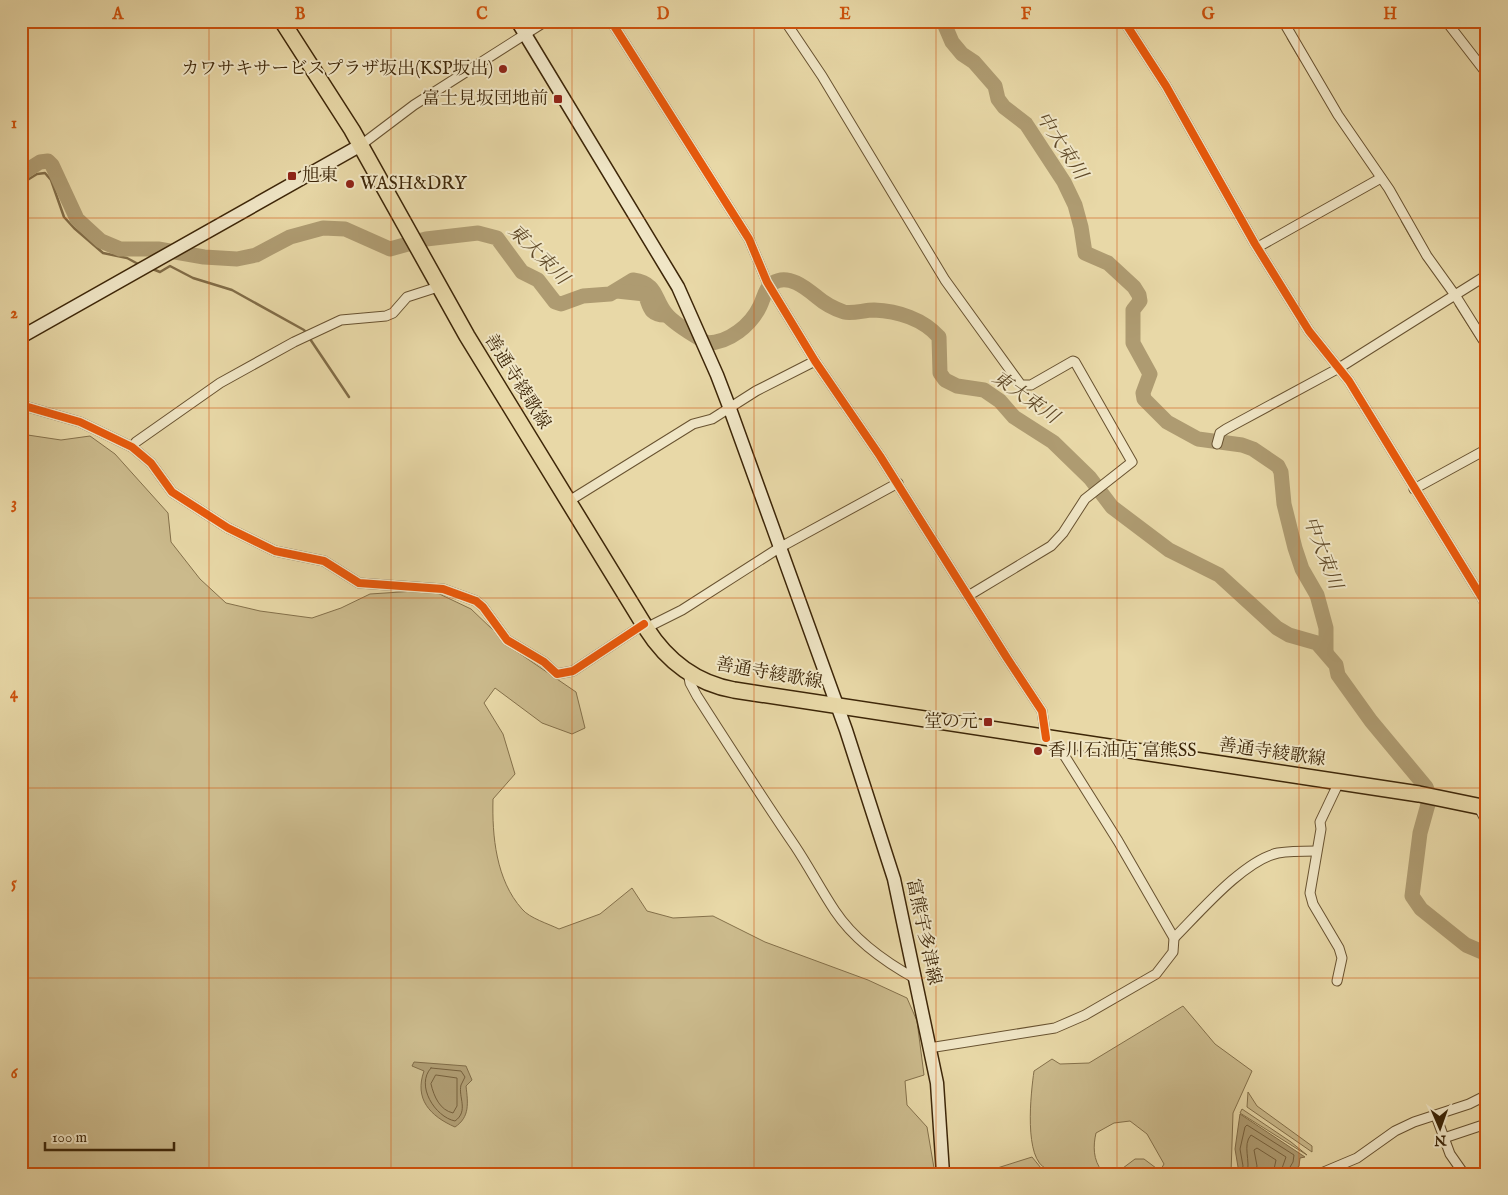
<svg xmlns="http://www.w3.org/2000/svg" width="1508" height="1195" font-family="'IM FELL English','Noto Serif JP',serif">
<style>
.green{fill:#cbba8c;stroke:#84704a;fill-rule:evenodd}
.water{fill:#ae9b71;stroke:#816c47}
.lines{fill:none;stroke-linecap:round;stroke-linejoin:round}
.shore{stroke:#76603c;stroke-width:1}
.stream{stroke:#816c47;stroke-width:2.5}
.river{stroke:#ae9b71;stroke-width:15}
.street-casing{stroke:#685230;stroke-width:11}
.secondary-casing{stroke:#3d2608;stroke-width:15}
.primary-casing{stroke:#3d2608;stroke-width:18}
.street{stroke:#f0e6c6;stroke-width:9}
.secondary{stroke:#f0e6c6;stroke-width:12}
.primary{stroke:#e8d8a7;stroke-width:15}
.cycleway-casing{stroke:#f0e6c6;stroke-width:11}
.cycleway{stroke:#e8590c;stroke-width:8}
.grid{fill:none;stroke:#ce510b;stroke-width:1;stroke-opacity:0.55}
.poi-dot{fill:#8f2418;stroke:#f0e6c6;stroke-width:2}
.labels{text-anchor:middle;dominant-baseline:central;stroke-width:4;stroke-linejoin:round;paint-order:stroke}
.poi-label{font-size:18px;fill:#3d2608;stroke:#f0e6c6;text-anchor:end}
.street-label{font-size:18px;fill:#3d2608;stroke:#f0e6c6}
.water-label{font-size:19px;font-style:italic;fill:#5f4928;stroke:#f0e6c6}
.neatline{fill:none;stroke:#ce510b;stroke-width:2}
.grid-label{font-size:16px;text-anchor:middle;font-weight:bold;fill:#ce510b}
</style>
<rect width="100%" height="100%" fill="#e8d8a7"/>
<filter id="stains"><feTurbulence type="fractalNoise" baseFrequency=".004" numOctaves="4"/><feColorMatrix values="0 0 0 0 .2 0 0 0 0 .09 0 0 0 0 .02 0 0 0 .5 -.17"/></filter>
<radialGradient id="worn" r=".72"><stop offset=".6" stop-color="#630" stop-opacity="0"/><stop offset="1" stop-color="#630" stop-opacity=".3"/></radialGradient>
<g class="green">
<path d="M21 434 61 440 90 436 115 454 168 513 171 542 200 579 226 603 260 611 312 618 341 608 370 594 431 590 471 609 513 649 576 692 585 728 572 734 542 723 495 688 484 703 503 734 515 774 493 799C492 836 496 880 522 909 529 918 549 924 559 929L600 914 632 888 647 911 673 918 713 916 765 942 868 980 907 998 917 1021 924 1075 905 1081 907 1105 927 1127 934 1168 929 1174H21Z"/>
<path d="M1183 1006 1215 1044 1252 1071 1233 1113 1231 1174H1048L1047 1169C1023 1160 1031 1092 1034 1071L1052 1059 1060 1064 1089 1063ZM1130 1121 1147 1134 1164 1164 1160 1171 1144 1159H1135L1123 1168 1102 1171C1093 1160 1093 1146 1096 1133L1114 1123Z"/>
<path d="M1248 1092 1257 1106 1312 1146V1152L1247 1107Z"/>
<path d="M1242 1109 1291 1142 1307 1155 1240 1113Z"/>
<path d="M1032 1157 1041 1168 1021 1174H990L991 1170Z"/>
</g>
<g class="water">
<path d="M414 1062 466 1066 472 1080 466 1086C468 1103 470 1117 455 1127 430 1116 414 1099 424 1071L412 1066Z"/>
<path d="M1240 1114 1305 1157 1300 1158 1299 1166 1290 1174H1236L1238 1167 1235 1149Z"/>
</g>
<g class="lines">
<g class="shore">
<path d="M431 1068 461 1071 465 1077C464 1080 462 1082 461 1085 458 1097 469 1111 455 1121 435 1117 415 1085 431 1068Z"/>
<path d="M436 1075 457 1078V1106L453 1113C440 1110 434 1097 431 1084Z"/>
<path d="M1241 1174 1243 1166 1240 1149 1245 1127 1247 1125 1294 1155 1293 1162 1286 1174"/>
<path d="M1247 1174C1251 1161 1242 1145 1251 1135L1286 1157 1280 1174"/>
<path d="M1255 1174 1257 1166 1254 1150 1257 1148 1276 1160 1273 1174"/>
</g>
<g class="stream">
<path d="M1288 38 1301 60"/>
<path d="M21 184 37 174 45 173 51 180 64 217 74 228 103 253 127 258 140 265"/>
<path d="M1402 221 1418 249"/>
<path d="M150 268 160 272 170 266 193 278 232 290 304 330 349 397"/>
<path d="M1456 305 1479 341"/>
<path d="M1483 347 1487 353"/>
</g>
<g class="river">
<path d="M943 21 952 42 962 54 974 62 995 86 998 99 1004 107 1026 124 1064 182 1075 205 1081 227 1085 253 1108 263 1134 287 1139 295 1140 301 1133 310V343L1150 374 1143 393 1144 399 1167 422 1198 439 1242 445 1253 449 1278 466 1281 472 1284 504 1295 548 1302 569 1317 595 1326 628V651"/>
<path d="M21 174 40 162 48 161 52 165 77 219 101 241 120 249H158L204 257 237 259 256 255 290 237 323 228 345 229 390 249 426 239 478 233 497 238 522 272 538 280 555 302 561 304 583 296 610 294 633 280C659 284 653 299 667 315 677 326 694 335 707 343 729 343 751 325 760 306 764 298 765 288 773 283 788 273 806 288 817 297 824 303 835 309 844 312 853 314 864 310 874 310 898 311 923 319 939 337L940 373 945 380 957 386 984 390 1000 401 1014 417 1053 442 1090 478 1112 507 1169 550 1219 575 1277 628 1289 635 1317 643 1336 665 1338 675 1371 721 1426 787 1430 797 1420 833 1412 896 1421 909 1466 945 1487 954"/>
<path d="M617 291 645 294C650 306 649 316 667 315"/>
</g>
<g class="street-casing">
<g id="street">
<path d="M611 21 749 239 767 282 815 361 880 456 1007 658 1042 711 1046 738"/>
<path d="M785 21 822 76 945 280 1021 385H1031L1073 361 1075 362 1132 462 1085 499 1063 533 1051 546 968 596"/>
<path d="M1124 21 1166 86 1255 244 1309 331 1349 381 1487 606"/>
<path d="M1283 21 1338 115 1389 189 1427 256 1455 295 1487 275"/>
<path d="M1446 21 1487 74"/>
<path d="M361 145 414 105 546 21"/>
<path d="M1258 247 1381 178"/>
<path d="M21 405 80 422 132 447 151 463 172 492 228 528 275 551 324 561 359 583 443 589 476 601 483 607 507 640 544 662 557 674 573 671 644 624"/>
<path d="M1217 444 1220 433 1226 429 1339 368 1455 295 1487 346"/>
<path d="M132 447 136 442 220 383 294 342 341 320 386 316 393 313 407 297 438 287"/>
<path d="M1414 489 1487 449"/>
<path d="M569 501 693 424 712 419 756 391 815 361"/>
<path d="M646 628 682 610 779 548 898 483"/>
<path d="M688 672 690 683 697 696C729 746 761 796 795 846 809 867 821 890 835 911 855 941 885 962 916 979"/>
<path d="M1478 806 1487 823"/>
<path d="M1174 938C1199 913 1244 860 1278 853 1290 851 1304 851 1316 851"/>
<path d="M1337 981 1342 958 1339 948 1313 904 1310 893 1321 829 1320 822 1339 782"/>
<path d="M929 1048 1055 1028 1085 1015 1156 974 1173 952 1174 938 1118 841 1054 739"/>
<path d="M1436 1116 1450 1154 1464 1174"/>
<path d="M1444 1138 1486 1124"/>
<path d="M1319 1174 1357 1158 1395 1131 1414 1122 1469 1104 1487 1095"/>
</g>
</g>
<g class="secondary-casing">
<g id="secondary">
<path d="M517 21 678 287 717 375 730 409 846 730 894 879 937 1083 943 1174"/>
<path d="M21 337 361 145"/>
</g>
</g>
<g class="primary-casing">
<path id="primary" d="M282 21 352 130 467 336 646 628C667 661 695 683 734 690L1419 794 1487 808"/>
</g>
<use href="#street" class="street"/>
<use href="#secondary" class="secondary"/>
<use href="#primary" class="primary"/>
<g class="cycleway-casing">
<g id="cycleway">
<path d="M611 21 749 239 767 282 815 361 880 456 1007 658 1042 711 1046 738"/>
<path d="M1124 21 1166 86 1255 244 1309 331 1349 381 1487 606"/>
<path d="M21 405 80 422 132 447 151 463 172 492 228 528 275 551 324 561 359 583 443 589 476 601 483 607 507 640 544 662 557 674 573 671 644 624"/>
</g>
</g>
<use href="#cycleway" class="cycleway"/>
</g>
<path class="grid" d="M209 21V1174M391 21V1174M572 21V1174M754 21V1174M936 21V1174M1117 21V1174M1299 21V1174M21 218H1487M21 408H1487M21 598H1487M21 788H1487M21 978H1487"/>
<g class="poi-dot">
<circle cx="503" cy="69" r="5"/>
<rect x="553" y="94" width="10" height="10" rx="2.5"/>
<rect x="287" y="171" width="10" height="10" rx="2.5"/>
<circle cx="350" cy="184" r="5"/>
<rect x="983" y="717" width="10" height="10" rx="2.5"/>
<circle cx="1038" cy="751" r="5"/>
</g>
<g class="labels">
<g class="poi-label">
<text x="493" y="69">カワサキサービスプラザ坂出(KSP坂出)</text>
<text x="548" y="99">富士見坂団地前</text>
<text x="302" y="176" text-anchor="start">旭東</text>
<text x="360" y="184" text-anchor="start">WASH&amp;DRY</text>
<text x="978" y="722">堂の元</text>
<text x="1048" y="751" text-anchor="start">香川石油店 富熊SS</text>
</g>
<g class="street-label">
<text transform="translate(517 382) rotate(58)">善通寺綾歌線</text>
<text transform="translate(769 674) rotate(10)">善通寺綾歌線</text>
<text transform="translate(1272 753) rotate(8)">善通寺綾歌線</text>
<text transform="translate(923 932) rotate(78)">富熊宇多津線</text>
</g>
<g class="water-label">
<text transform="translate(1061 146) rotate(57)">中大束川</text>
<text transform="translate(538 255) rotate(45)">東大束川</text>
<text transform="translate(1025 398) rotate(35)">東大束川</text>
<text transform="translate(1322 553) rotate(69)">中大束川</text>
</g>
</g>
<rect width="1508" height="1195" fill="none" stroke="#e8d8a7" stroke-width="55"/>
<g transform="translate(1440 1128) rotate(178)" stroke="#f0e6c6" stroke-width="4" paint-order="stroke">
<path d="M0-4L9 19L0 12L-9 19Z" fill="#3d2608"/>
<text y="-8" font-size="14" font-weight="bold" text-anchor="middle" fill="#3d2608">N</text>
</g>
<path d="M45 1142v8h129v-8" fill="none" stroke="#3d2608" stroke-width="2.5"/>
<text x="52" y="1142" font-size="15" fill="#3d2608" stroke="#f0e6c6" stroke-width="4" paint-order="stroke">100 m</text>
<rect x="28" y="28" width="1452" height="1140" class="neatline"/>
<g class="grid-label">
<text x="118" y="19">A</text>
<text x="300" y="19">B</text>
<text x="482" y="19">C</text>
<text x="663" y="19">D</text>
<text x="845" y="19">E</text>
<text x="1026" y="19">F</text>
<text x="1208" y="19">G</text>
<text x="1390" y="19">H</text>
<text x="14" y="128">1</text>
<text x="14" y="318">2</text>
<text x="14" y="508">3</text>
<text x="14" y="698">4</text>
<text x="14" y="888">5</text>
<text x="14" y="1078">6</text>
</g>
<rect width="100%" height="100%" filter="url(#stains)"/>
<rect width="100%" height="100%" fill="url(#worn)"/>
</svg>
